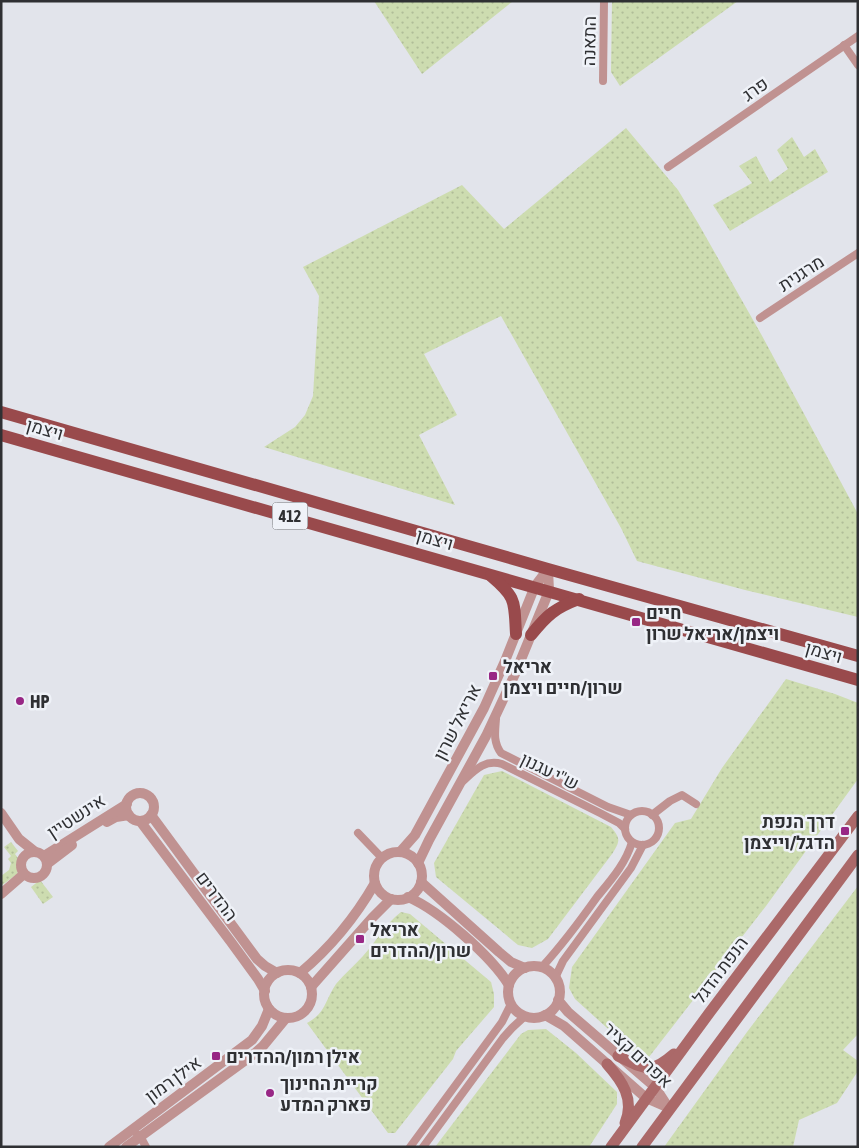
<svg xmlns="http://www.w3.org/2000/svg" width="859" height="1148" font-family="'Asap Condensed',Heebo,sans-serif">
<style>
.grass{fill:url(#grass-dots)}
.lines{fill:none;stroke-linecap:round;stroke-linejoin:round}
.minor{stroke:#c09291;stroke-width:8}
.tertiary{stroke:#c09291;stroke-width:10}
.secondary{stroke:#ab6969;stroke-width:11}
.primary{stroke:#994a4c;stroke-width:12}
.poi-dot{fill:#982785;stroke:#eff2f8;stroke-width:2}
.labels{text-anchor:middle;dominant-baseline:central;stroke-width:5;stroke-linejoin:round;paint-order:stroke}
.shield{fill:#eff2f8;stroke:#696a6e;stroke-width:1}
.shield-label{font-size:16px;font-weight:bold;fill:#2f3033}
.street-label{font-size:18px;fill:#2f3033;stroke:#eff2f8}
.poi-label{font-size:18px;font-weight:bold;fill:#2f3033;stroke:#eff2f8;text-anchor:start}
</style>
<defs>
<pattern id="grass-dots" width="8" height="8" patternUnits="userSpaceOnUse" patternTransform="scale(1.25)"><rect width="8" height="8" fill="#cddcb0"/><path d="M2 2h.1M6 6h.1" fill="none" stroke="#b0bd98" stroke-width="1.8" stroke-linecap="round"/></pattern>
</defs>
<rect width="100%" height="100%" fill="#e2e4eb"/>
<g class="grass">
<path d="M374 1H513L422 74Z"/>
<path d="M612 1H738L620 86 611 72Z"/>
<path d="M626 128 678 190 698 223 761 334 858 514V617L745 590 637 561 621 528 501 316 424 354 457 415 419 435 455 505 264 447 295 427 305 415 313 396 319 296 303 267 462 185 504 229Z"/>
<path d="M792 137 804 157 815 149 828 172 730 231 713 205 752 183 739 166 756 156 770 182 788 169 777 150Z"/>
<path d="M786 679 835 694 858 703V779L766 906 649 1057 637 1055 575 999 569 988 572 967 675 823 691 819 722 768Z"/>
<path d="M502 771 611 827C621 839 620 841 612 854L548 939 532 948 518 945 436 877 434 863 484 775Z"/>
<path d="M11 842 18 851 15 854 21 862 17 874 1 886V876L9 870 11 863 8 859 11 856 4 847Z"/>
<path d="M40 880 53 897 43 904 31 887Z"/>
<path d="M858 886V1034L843 1050 858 1061V1071L837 1103 799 1120 793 1147H664L747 1032Z"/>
<path d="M401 912 410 914 491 982 494 994V1007L456 1051 453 1059 395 1133H388L307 1023C326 1013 325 1000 336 984 344 974 355 965 363 956 376 942 385 924 401 912Z"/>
<path d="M546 1029 576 1053 617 1092V1104L589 1147H435L521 1034 528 1030Z"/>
</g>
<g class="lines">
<g class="minor">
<path d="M844 45 858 65"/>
<path d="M603 81 604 1"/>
<path d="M668 167 858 36"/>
<path d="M760 318 858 253"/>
<path d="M496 719C495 732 493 742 501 753L608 807 631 815"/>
<path d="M463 781C475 770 485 759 502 764L600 813 619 823 625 829"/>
<circle cx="642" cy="828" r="17"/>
<path d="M652 815 670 801 682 795 696 804"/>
<path d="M358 833 382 858"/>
<path d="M542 967C562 945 580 921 597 897 611 880 626 863 632 842"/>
<path d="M555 978 563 961 631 868 643 845"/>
<path d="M137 1134 140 1136 146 1147"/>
<path d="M410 1147 502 1022 511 1004"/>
<path d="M423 1147 503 1038 512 1028 525 1016"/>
</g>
<g class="tertiary">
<circle cx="140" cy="807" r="14"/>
<path d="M1 813 19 839 34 851"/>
<path d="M151 815 257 959 265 966 277 973"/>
<path d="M140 821 231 942 258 979 265 991"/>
<path d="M107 822 116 817 129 815"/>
<circle cx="34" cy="865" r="13"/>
<path d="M400 852 415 835 484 708 505 661 535 586 548 569"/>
<circle cx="398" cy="876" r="24"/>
<path d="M44 856 127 804"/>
<path d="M418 863 429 840 486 736 515 674 549 591 548 569"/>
<path d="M47 864 72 845"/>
<path d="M421 882 499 952 511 962 525 968"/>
<path d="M1 894 24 874"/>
<path d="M408 897C440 911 491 956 509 985"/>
<circle cx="534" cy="992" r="26"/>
<circle cx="288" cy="994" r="24"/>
<path d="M300 973C330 948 356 916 375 883"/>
<path d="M311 987 372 918 391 899"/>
<path d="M558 1000 568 1012 655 1087 668 1107"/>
<path d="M545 1015 564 1026 646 1098 669 1108"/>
<path d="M109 1147 252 1040 262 1026 269 1009"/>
<path d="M126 1147 254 1054 263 1046 286 1018"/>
</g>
<g class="secondary">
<path d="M618 1056C645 1069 650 1075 674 1054"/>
<path d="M607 1064C622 1081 635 1099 625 1123"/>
<path d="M611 1147 710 1012 858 816"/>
<path d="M642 1147 858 855"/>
</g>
<g class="primary">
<path d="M1 412 548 569 858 656"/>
<path d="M1 435 858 680"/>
<path d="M491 576C517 598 514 601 516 634"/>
<path d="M531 635C547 615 555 608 579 599"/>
</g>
</g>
<g class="poi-dot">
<rect x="631" y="617" width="10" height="10" rx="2.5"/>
<rect x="488" y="671" width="10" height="10" rx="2.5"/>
<circle cx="20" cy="701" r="5"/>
<rect x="840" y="826" width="10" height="10" rx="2.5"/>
<rect x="355" y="934" width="10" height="10" rx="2.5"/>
<rect x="211" y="1051" width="10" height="10" rx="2.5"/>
<circle cx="270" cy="1093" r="5"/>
</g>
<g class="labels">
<rect class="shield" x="272.5" y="502.5" width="35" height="27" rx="4"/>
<g class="shield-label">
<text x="290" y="516">412</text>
</g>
<g class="street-label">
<text transform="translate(589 41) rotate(-89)">התאנה</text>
<text transform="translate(755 89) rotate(-35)">פרג</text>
<text transform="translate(801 273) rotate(-33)">מרגנית</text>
<text transform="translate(45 429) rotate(16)">ויצמן</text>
<text transform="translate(435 539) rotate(16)">ויצמן</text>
<text transform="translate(824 652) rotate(16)">ויצמן</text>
<text transform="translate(457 722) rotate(-63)">אריאל שרון</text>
<text transform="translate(550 771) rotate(26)">ש"י עגנון</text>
<text transform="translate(76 816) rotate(-33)">אינשטיין</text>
<text transform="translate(217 896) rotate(53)">ההדרים</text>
<text transform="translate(720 970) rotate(-53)">הנפת הדגל</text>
<text transform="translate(638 1055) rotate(43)">אפרים קציר</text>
<text transform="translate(173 1079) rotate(-36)">אילן רמון</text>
</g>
<g class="poi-label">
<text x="646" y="612">חיים<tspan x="646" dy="21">ויצמן/אריאל שרון</tspan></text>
<text x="503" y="666">אריאל<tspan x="503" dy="21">שרון/חיים ויצמן</tspan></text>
<text x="30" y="701">HP</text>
<text x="835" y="821" text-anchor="end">דרך הנפת<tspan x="835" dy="21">הדגל/וייצמן</tspan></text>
<text x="370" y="929">אריאל<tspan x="370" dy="21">שרון/ההדרים</tspan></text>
<text x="226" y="1056">אילן רמון/ההדרים</text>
<text x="280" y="1083">קריית החינוך<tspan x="280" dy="21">פארק המדע</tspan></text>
</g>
</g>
<rect width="859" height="1148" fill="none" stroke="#2f3033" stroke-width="5"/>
</svg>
